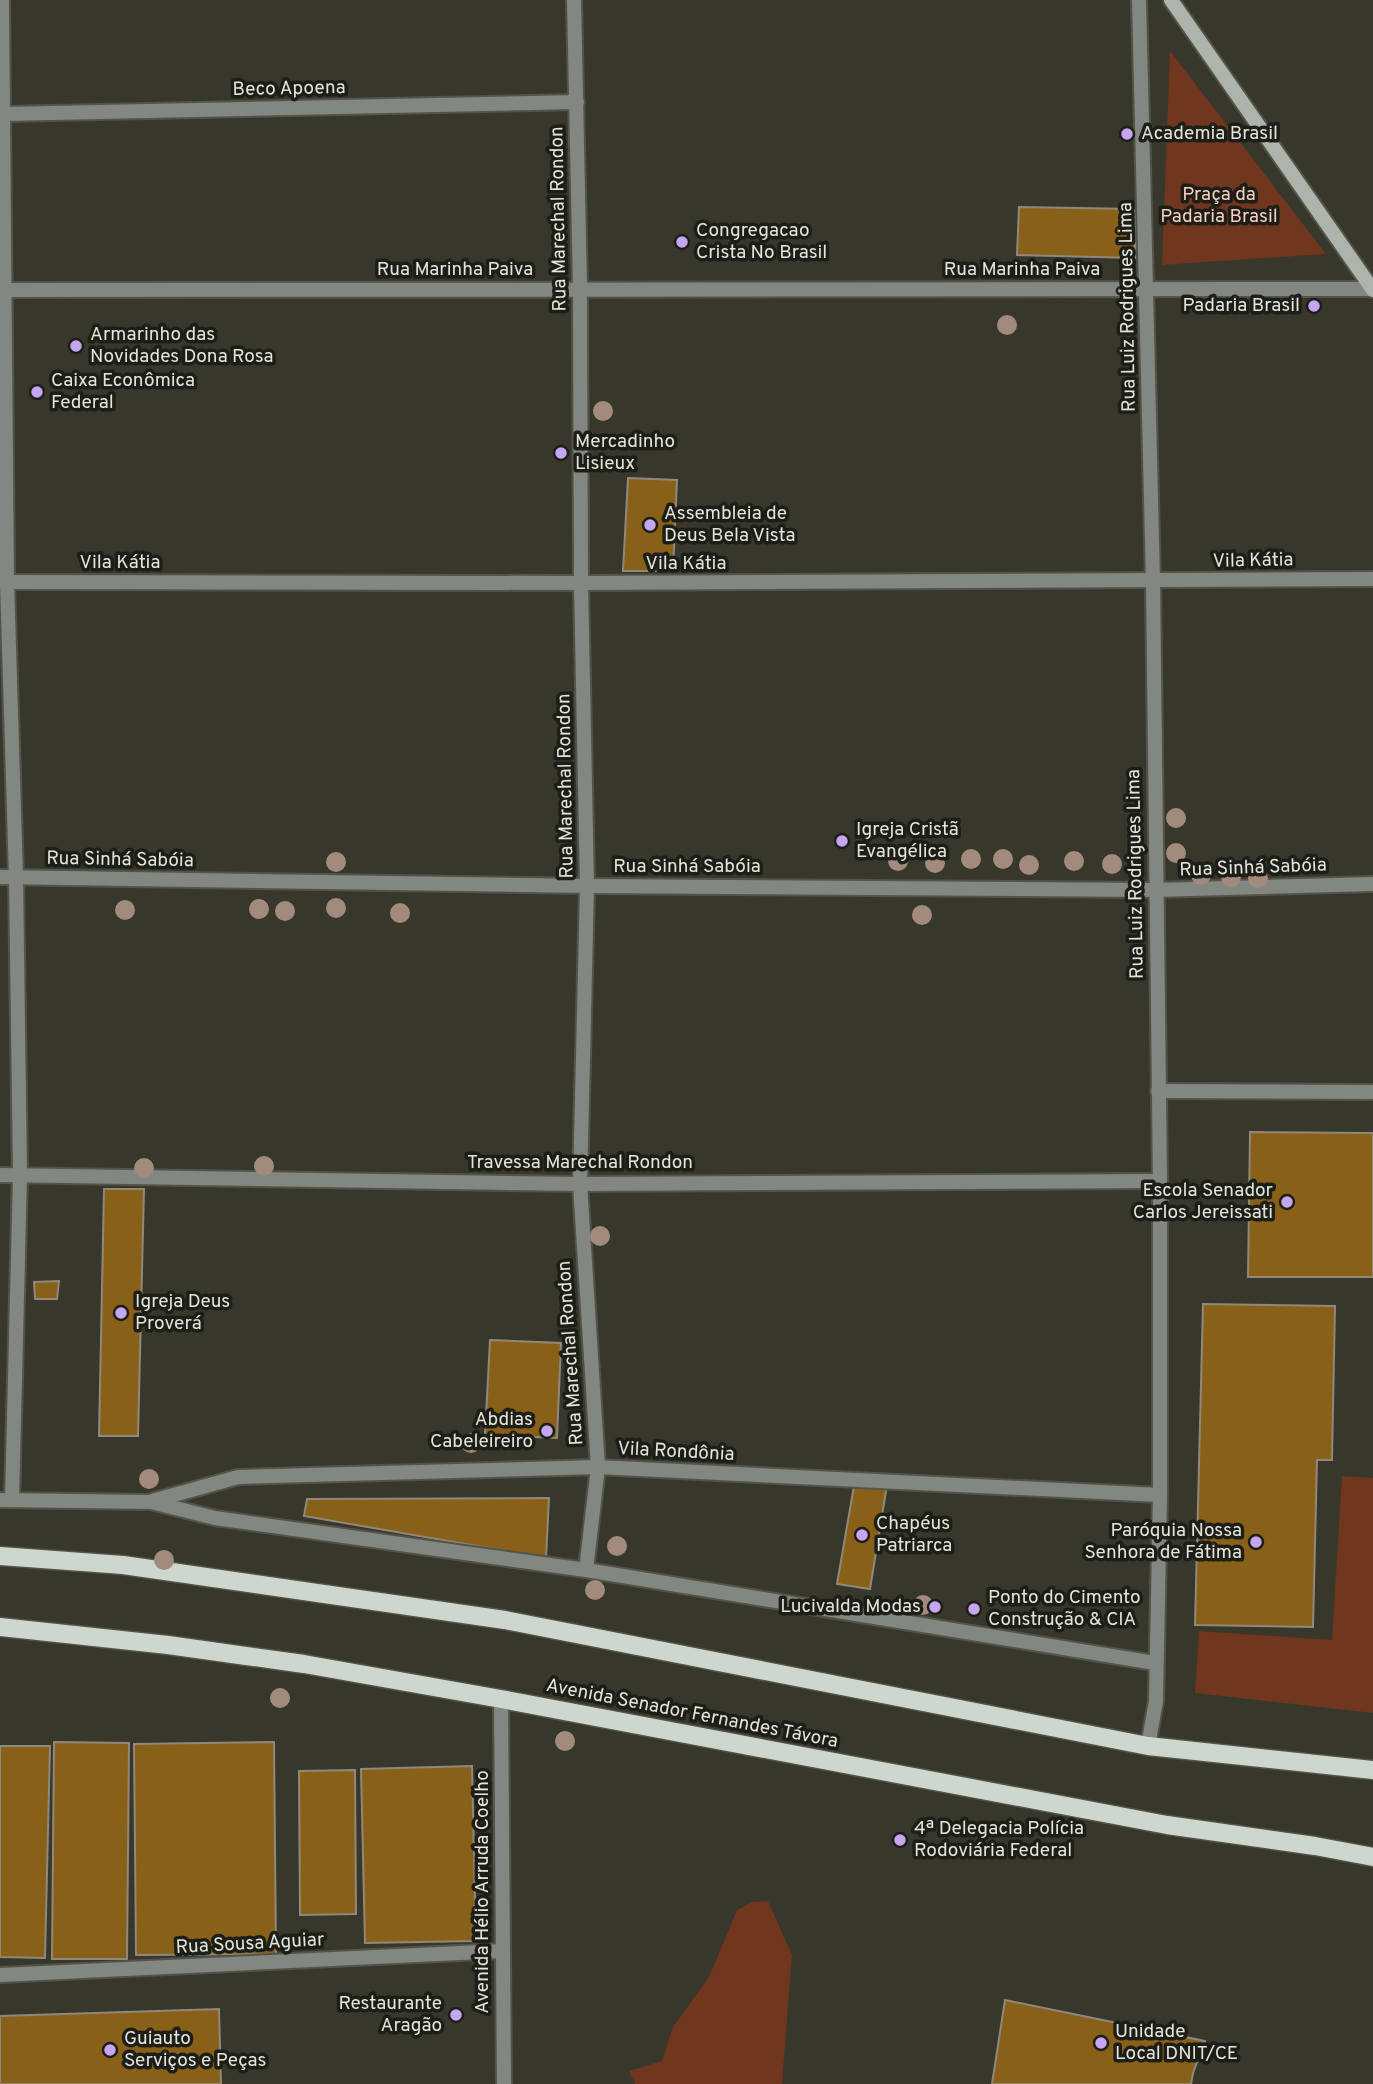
<svg xmlns="http://www.w3.org/2000/svg" width="1373" height="2084" font-family="Overpass,sans-serif">
<style>
.green{fill:#70361e}
.building{fill:#896017;stroke:#91887c;stroke-width:2}
.lines{fill:none;stroke-linecap:round;stroke-linejoin:round}
.service-casing{stroke:#535347;stroke-width:18}
.minor-casing{stroke:#535347;stroke-width:18}
.secondary-casing{stroke:#535347;stroke-width:18}
.primary-casing{stroke:#535347;stroke-width:21}
.service{stroke:#828782;stroke-width:14}
.minor{stroke:#828782;stroke-width:14}
.secondary{stroke:#adb4ac;stroke-width:14}
.primary{stroke:#ced7cd;stroke-width:18}
.tree{fill:#a28b7c}
.poi-dot{fill:#c5a6f0;stroke:#1e1e19;stroke-width:2.5}
.labels{text-anchor:middle;dominant-baseline:central;stroke-width:7;stroke-linejoin:round;paint-order:stroke}
.street-label{font-size:19px;fill:#e3e4dc;stroke:#1e1e19}
.poi-label{font-size:19px;fill:#e3e4dc;stroke:#1e1e19;text-anchor:start}
.park-label{font-size:19px;fill:#f9cfbf;stroke:#1e1e19}
</style>
<rect width="100%" height="100%" fill="#37372b"/>
<g class="green">
<path d="M1170 51 1326 254 1162 265Z"/>
<path d="M1342 1476 1373 1478V1713L1195 1693 1199 1631 1332 1640Z"/>
<path d="M768 1901 792 1955 782 2084H635L629 2071 662 2061 673 2027 709 1977 737 1910 752 1902Z"/>
</g>
<g class="building">
<path d="M1019 207 1135 209V258L1017 255Z"/>
<path d="M628 478 677 480 673 571H623Z"/>
<path d="M1250 1132 1373 1133V1277H1248Z"/>
<path d="M104 1189H144L138 1436H99Z"/>
<path d="M59 1281 57 1299H35L34 1282Z"/>
<path d="M1203 1304 1335 1306 1332 1460H1317L1313 1627 1195 1625Z"/>
<path d="M490 1340 561 1343 557 1438 485 1435Z"/>
<path d="M855 1480 887 1485 870 1589 837 1584Z"/>
<path d="M549 1498 546 1558 304 1516 307 1499Z"/>
<path d="M54 1742 129 1743 127 1959H52Z"/>
<path d="M274 1742 276 1954 136 1955 134 1744Z"/>
<path d="M0 1746H50L45 1958 0 1957Z"/>
<path d="M472 1766 476 1941 365 1943 361 1769Z"/>
<path d="M355 1770 356 1914 300 1915 299 1771Z"/>
<path d="M1005 2000 1205 2041 1193 2073 1191 2084H992Z"/>
<path d="M219 2009 221 2084H0V2016Z"/>
</g>
<g class="lines">
<g class="service-casing">
<path id="service" d="M3 114 577 102"/>
</g>
<g class="minor-casing">
<g id="minor">
<path d="M2 0 7 582 16 877 20 1175 12 1500"/>
<path d="M574 0 580 289 581 583 587 886 580 1184 598 1467 586 1570"/>
<path d="M1139 0 1153 582 1160 1181V1495L1156 1701 1148 1746"/>
<path d="M0 290 1372 289"/>
<path d="M0 582 581 583 1373 579"/>
<path d="M0 877 587 886 1155 890 1373 884"/>
<path d="M1158 1091 1373 1092"/>
<path d="M0 1175 580 1184 1160 1181"/>
<path d="M0 1500 151 1502 215 1518 586 1570 1155 1663"/>
<path d="M152 1501 238 1477 598 1467 1160 1495"/>
<path d="M501 1699 504 2084"/>
<path d="M0 1975 502 1951"/>
</g>
</g>
<g class="secondary-casing">
<path id="secondary" d="M1171 0 1373 290"/>
</g>
<g class="primary-casing">
<g id="primary">
<path d="M0 1556 123 1565 505 1620 1148 1746 1373 1770"/>
<path d="M0 1627 168 1645 304 1664 501 1699 1167 1825 1315 1846 1373 1857"/>
</g>
</g>
<use href="#service" class="service"/>
<use href="#minor" class="minor"/>
<use href="#secondary" class="secondary"/>
<use href="#primary" class="primary"/>
</g>
<g class="tree">
<circle cx="1007" cy="325" r="10"/>
<circle cx="603" cy="411" r="10"/>
<circle cx="1176" cy="818" r="10"/>
<circle cx="1176" cy="853" r="10"/>
<circle cx="971" cy="859" r="10"/>
<circle cx="1003" cy="859" r="10"/>
<circle cx="898" cy="861" r="10"/>
<circle cx="1074" cy="861" r="10"/>
<circle cx="336" cy="862" r="10"/>
<circle cx="935" cy="863" r="10"/>
<circle cx="1112" cy="864" r="10"/>
<circle cx="1029" cy="865" r="10"/>
<circle cx="1201" cy="875" r="10"/>
<circle cx="1231" cy="877" r="10"/>
<circle cx="1258" cy="878" r="10"/>
<circle cx="336" cy="908" r="10"/>
<circle cx="259" cy="909" r="10"/>
<circle cx="125" cy="910" r="10"/>
<circle cx="285" cy="911" r="10"/>
<circle cx="400" cy="913" r="10"/>
<circle cx="922" cy="915" r="10"/>
<circle cx="264" cy="1166" r="10"/>
<circle cx="144" cy="1168" r="10"/>
<circle cx="600" cy="1236" r="10"/>
<circle cx="471" cy="1443" r="10"/>
<circle cx="149" cy="1479" r="10"/>
<circle cx="617" cy="1546" r="10"/>
<circle cx="164" cy="1560" r="10"/>
<circle cx="595" cy="1590" r="10"/>
<circle cx="923" cy="1605" r="10"/>
<circle cx="280" cy="1698" r="10"/>
<circle cx="565" cy="1741" r="10"/>
</g>
<g class="poi-dot">
<circle cx="1127" cy="134" r="7"/>
<circle cx="682" cy="242" r="7"/>
<circle cx="1314" cy="306" r="7"/>
<circle cx="76" cy="346" r="7"/>
<circle cx="37" cy="392" r="7"/>
<circle cx="561" cy="453" r="7"/>
<circle cx="650" cy="525" r="7"/>
<circle cx="842" cy="841" r="7"/>
<circle cx="1287" cy="1202" r="7"/>
<circle cx="121" cy="1313" r="7"/>
<circle cx="547" cy="1431" r="7"/>
<circle cx="862" cy="1535" r="7"/>
<circle cx="1256" cy="1542" r="7"/>
<circle cx="935" cy="1607" r="7"/>
<circle cx="974" cy="1609" r="7"/>
<circle cx="900" cy="1840" r="7"/>
<circle cx="456" cy="2015" r="7"/>
<circle cx="1101" cy="2043" r="7"/>
<circle cx="110" cy="2050" r="7"/>
</g>
<g class="labels">
<g class="street-label">
<text transform="translate(289 89) rotate(-1)">Beco Apoena</text>
<text transform="translate(559 219) rotate(-91)">Rua Marechal Rondon</text>
<text x="455" y="270">Rua Marinha Paiva</text>
<text x="1022" y="270">Rua Marinha Paiva</text>
<text transform="translate(1128 307) rotate(-91)">Rua Luiz Rodrigues Lima</text>
<text transform="translate(1253 561) rotate(-1)">Vila Kátia</text>
<text x="120" y="563">Vila Kátia</text>
<text x="686" y="564">Vila Kátia</text>
<text transform="translate(566 786) rotate(-91)">Rua Marechal Rondon</text>
<text transform="translate(120 860) rotate(1)">Rua Sinhá Sabóia</text>
<text x="687" y="867">Rua Sinhá Sabóia</text>
<text transform="translate(1253 868) rotate(-2)">Rua Sinhá Sabóia</text>
<text transform="translate(1136 874) rotate(-91)">Rua Luiz Rodrigues Lima</text>
<text x="580" y="1163">Travessa Marechal Rondon</text>
<text transform="translate(571 1353) rotate(-94)">Rua Marechal Rondon</text>
<text transform="translate(676 1452) rotate(3)">Vila Rondônia</text>
<text transform="translate(692 1714) rotate(11)">Avenida Senador Fernandes Távora</text>
<text transform="translate(483 1892) rotate(-90)">Avenida Hélio Arruda Coelho</text>
<text transform="translate(250 1944) rotate(-3)">Rua Sousa Aguiar</text>
</g>
<g class="poi-label">
<text x="1141" y="134">Academia Brasil</text>
<text x="696" y="231">Congregacao<tspan x="696" dy="22">Crista No Brasil</tspan></text>
<text x="1300" y="306" text-anchor="end">Padaria Brasil</text>
<text x="90" y="335">Armarinho das<tspan x="90" dy="22">Novidades Dona Rosa</tspan></text>
<text x="51" y="381">Caixa Econômica<tspan x="51" dy="22">Federal</tspan></text>
<text x="575" y="442">Mercadinho<tspan x="575" dy="22">Lisieux</tspan></text>
<text x="664" y="514">Assembleia de<tspan x="664" dy="22">Deus Bela Vista</tspan></text>
<text x="856" y="830">Igreja Cristã<tspan x="856" dy="22">Evangélica</tspan></text>
<text x="1273" y="1191" text-anchor="end">Escola Senador<tspan x="1273" dy="22">Carlos Jereissati</tspan></text>
<text x="135" y="1302">Igreja Deus<tspan x="135" dy="22">Proverá</tspan></text>
<text x="533" y="1420" text-anchor="end">Abdias<tspan x="533" dy="22">Cabeleireiro</tspan></text>
<text x="876" y="1524">Chapéus<tspan x="876" dy="22">Patriarca</tspan></text>
<text x="1242" y="1531" text-anchor="end">Paróquia Nossa<tspan x="1242" dy="22">Senhora de Fátima</tspan></text>
<text x="988" y="1598">Ponto do Cimento<tspan x="988" dy="22">Construção &amp; CIA</tspan></text>
<text x="921" y="1607" text-anchor="end">Lucivalda Modas</text>
<text x="914" y="1829">4ª Delegacia Polícia<tspan x="914" dy="22">Rodoviária Federal</tspan></text>
<text x="442" y="2004" text-anchor="end">Restaurante<tspan x="442" dy="22">Aragão</tspan></text>
<text x="1115" y="2032">Unidade<tspan x="1115" dy="22">Local DNIT/CE</tspan></text>
<text x="124" y="2039">Guiauto<tspan x="124" dy="22">Serviços e Peças</tspan></text>
</g>
<g class="park-label">
<text x="1219" y="195">Praça da<tspan x="1219" dy="22">Padaria Brasil</tspan></text>
</g>
</g>
</svg>
